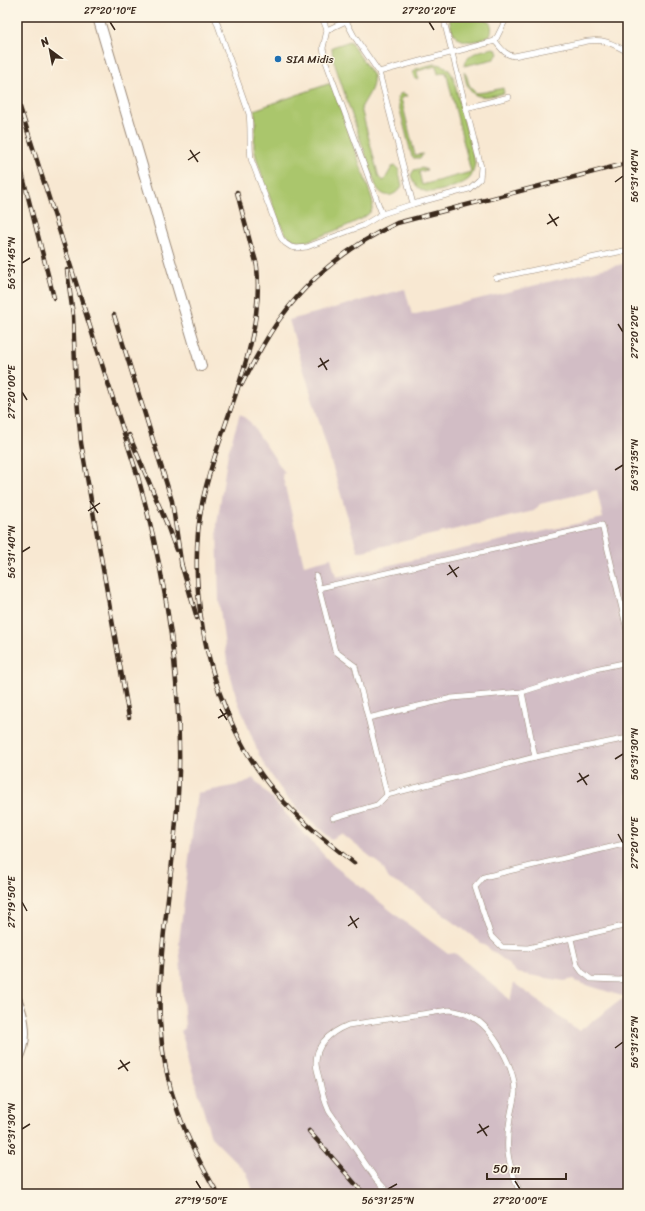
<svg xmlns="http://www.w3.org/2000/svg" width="645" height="1211" font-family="Sriracha,sans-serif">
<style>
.industrial{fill:#d2bdc5}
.green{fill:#aac66c;stroke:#727845}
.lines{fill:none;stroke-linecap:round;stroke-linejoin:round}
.service-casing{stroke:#9a8978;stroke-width:6}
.minor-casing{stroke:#9a8978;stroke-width:12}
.service{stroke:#fff;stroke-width:5}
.minor{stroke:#fff;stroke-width:10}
.rail-casing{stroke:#3b2a1e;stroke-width:4.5}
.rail{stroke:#fcf5e5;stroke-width:3;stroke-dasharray:9;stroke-linecap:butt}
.ticks{fill:none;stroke:#3b2a1e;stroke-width:1.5}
.poi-dot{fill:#1f6fb2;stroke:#fcf5e5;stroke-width:1.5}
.labels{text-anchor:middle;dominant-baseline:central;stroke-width:3;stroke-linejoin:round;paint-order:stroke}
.poi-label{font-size:11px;fill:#3b2a1e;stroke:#fcf5e5;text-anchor:start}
.neatline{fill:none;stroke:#3b2a1e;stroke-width:1.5}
.ticks-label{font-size:10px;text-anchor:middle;fill:#3b2a1e}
</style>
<rect width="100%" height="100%" fill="#fcf5e5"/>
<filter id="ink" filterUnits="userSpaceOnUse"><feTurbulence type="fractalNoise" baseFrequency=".025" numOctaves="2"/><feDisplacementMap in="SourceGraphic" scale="8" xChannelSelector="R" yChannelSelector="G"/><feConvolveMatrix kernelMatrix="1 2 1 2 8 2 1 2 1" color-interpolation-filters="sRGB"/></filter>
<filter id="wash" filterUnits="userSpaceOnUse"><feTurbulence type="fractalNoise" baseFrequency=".012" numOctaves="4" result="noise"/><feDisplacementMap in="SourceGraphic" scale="16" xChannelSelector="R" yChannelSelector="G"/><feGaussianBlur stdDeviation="0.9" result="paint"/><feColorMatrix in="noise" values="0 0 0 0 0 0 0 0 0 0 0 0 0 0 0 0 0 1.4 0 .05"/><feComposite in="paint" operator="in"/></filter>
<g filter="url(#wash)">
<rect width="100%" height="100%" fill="#f8e8d2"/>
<path class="industrial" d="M627 263 628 1194H254L247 1173 211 1137 181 1031 185 1028 179 942 197 793 243 784 253 778 333 865 405 922 448 954 455 953 504 994 510 1001 514 983 579 1031 625 997 574 981V979L564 981 517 973 504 960 415 893 389 879 382 866 342 834 331 839 299 810 285 795 267 769 259 755 237 699 227 661 219 602 217 524 228 453 240 414 250 422 285 473 282 474 304 565 331 558 336 577 603 518 597 490 540 504 534 511 358 552 289 320 405 289 412 315Z"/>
<g class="green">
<path d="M449 17H469L471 19C483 16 496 21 490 35 479 42 461 46 453 32 451 28 450 22 449 17Z"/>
<path d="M350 41 373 76C375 88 366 98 361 108L379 178 384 181 392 167 396 166 398 168 402 186C394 198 383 199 376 186L333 59 332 47Z"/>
<path d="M493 48 496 49 498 54 494 59 464 66C468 52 481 51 493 48Z"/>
<path d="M434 64C444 64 449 68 453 77L475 163C474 169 473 174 470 178 464 185 436 193 428 192 419 191 413 183 411 175L414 170 422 168 427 170 419 172 422 185 471 172 446 72 438 74 436 66 417 71 418 79H415L413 74 414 71 416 69Z"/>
<path d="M464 72C470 78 465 84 476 93L485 92 503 88 504 93C480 99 468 100 464 72Z"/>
<path d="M328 84H330L334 90 371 196C373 201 374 206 371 211 365 221 318 237 305 242 298 242 291 240 286 234 279 226 255 158 254 147 254 140 255 132 256 125 256 120 255 115 254 110Z"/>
<path d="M403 93 408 96 401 98 415 155 423 154 420 158H413L412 157 397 98 400 94Z"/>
</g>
</g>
<g filter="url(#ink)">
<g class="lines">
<g class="service-casing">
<g id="service">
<path d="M215 17 249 114C251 129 249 144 251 159L281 238 285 243 291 247 297 248 307 247 362 226 382 214 413 204 379 72 354 36 344 17"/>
<path d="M322 17 327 30"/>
<path d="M346 21 327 30 323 48 326 62 382 214"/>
<path d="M495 41C501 48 505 55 514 56L588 41C607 39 612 44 628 52"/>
<path d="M495 41 507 17"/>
<path d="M379 72 495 41"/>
<path d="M466 108 509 97"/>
<path d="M413 204 469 189 480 179 481 167 445 25"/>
<path d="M496 278 628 250"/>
<path d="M316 576 335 651 355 666 368 718 452 698 522 692 535 757"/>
<path d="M319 588 602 525 628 634"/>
<path d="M522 692 595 669 628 662"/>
<path d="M368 718 387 795"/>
<path d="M333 818 377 805 387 795 535 757 628 738"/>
<path d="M628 843 484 877 475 887 491 936 502 947 528 948 628 925"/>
<path d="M571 939 577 965 582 972 591 979 620 980 628 976"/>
<path d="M390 1194 376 1179 329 1111C325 1102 322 1092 320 1082 319 1076 316 1069 316 1063 316 1044 331 1032 348 1025L449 1010C457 1011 465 1013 472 1017 493 1028 515 1068 515 1092 514 1101 511 1110 510 1119 508 1130 507 1142 508 1153 509 1166 516 1181 520 1194"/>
</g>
</g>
<g class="minor-casing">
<g id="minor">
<path d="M98 17 201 366"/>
<path d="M17 1001C25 1021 28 1041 17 1060"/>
</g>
</g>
<use href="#service" class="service"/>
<use href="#minor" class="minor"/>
<g class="rail-casing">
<g id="rail">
<path d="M17 98 138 477C165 573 181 671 179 771 178 817 172 862 167 907 162 945 158 983 160 1021 163 1086 185 1139 218 1194"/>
<path d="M17 154 54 298"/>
<path d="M237 192C241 209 246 226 250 242 252 250 256 259 257 267 265 346 219 424 203 499 183 593 212 719 275 792 298 819 326 841 354 863"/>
<path d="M67 270 73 315 76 388 81 443 129 717"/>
<path d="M114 315 172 501 182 568"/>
<path d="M242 384C254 361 266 337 282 316 312 275 351 245 397 223L628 163"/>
<path d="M129 435 166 522 176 550"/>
<path d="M181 563 197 618"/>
<path d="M309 1131 364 1194"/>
</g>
</g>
<use href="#rail" class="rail"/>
</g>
</g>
<path class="ticks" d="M110 22 115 30M429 22 434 30M190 150 198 162M188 160 200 152M615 182 623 176M549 214 557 226M547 224 559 217M22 263 30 258M618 324 623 332M320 358 327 370M318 367 329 360M22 392 27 400M615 470 623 465M90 501 98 513M88 511 100 503M22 552 30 547M449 565 457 577M447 575 459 567M220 709 227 720M218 718 230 711M615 759 623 754M579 773 587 785M577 782 589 775M618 834 623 843M22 902 27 911M350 916 357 928M348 926 359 918M615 1048 623 1042M120 1060 128 1071M118 1069 130 1062M479 1124 487 1136M22 1129 30 1124M477 1133 489 1126M196 1181 201 1189M515 1181 520 1189M388 1189 397 1184"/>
<circle class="poi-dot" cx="278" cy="59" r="4"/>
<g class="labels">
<g class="poi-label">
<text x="286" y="59">SIA Midis</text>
</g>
</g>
<rect width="645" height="1211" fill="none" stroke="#fcf5e5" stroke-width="44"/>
<g transform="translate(50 50) rotate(328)" stroke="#fcf5e5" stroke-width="3" paint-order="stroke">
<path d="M0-3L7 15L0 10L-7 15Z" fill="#3b2a1e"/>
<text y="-6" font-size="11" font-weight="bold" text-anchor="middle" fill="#3b2a1e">N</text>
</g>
<path d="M487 1173v6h79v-6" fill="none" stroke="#3b2a1e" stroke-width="2"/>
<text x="493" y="1173" font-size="12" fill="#3b2a1e" stroke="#fcf5e5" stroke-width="3" paint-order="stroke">50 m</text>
<rect x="22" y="22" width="601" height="1167" class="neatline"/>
<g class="ticks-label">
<text x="110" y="14">27°20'10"E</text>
<text x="429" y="14">27°20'20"E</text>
<text transform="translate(634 176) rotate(-90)" y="4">56°31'40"N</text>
<text transform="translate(11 263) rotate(-90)" y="4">56°31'45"N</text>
<text transform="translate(634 332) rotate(-90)" y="4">27°20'20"E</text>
<text transform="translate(11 392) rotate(-90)" y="4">27°20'00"E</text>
<text transform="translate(634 465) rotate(-90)" y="4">56°31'35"N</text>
<text transform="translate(11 552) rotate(-90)" y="4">56°31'40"N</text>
<text transform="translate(634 754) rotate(-90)" y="4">56°31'30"N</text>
<text transform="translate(634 843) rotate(-90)" y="4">27°20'10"E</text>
<text transform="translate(11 902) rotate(-90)" y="4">27°19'50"E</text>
<text transform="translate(634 1042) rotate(-90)" y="4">56°31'25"N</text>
<text transform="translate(11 1129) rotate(-90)" y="4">56°31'30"N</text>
<text x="201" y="1204">27°19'50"E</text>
<text x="388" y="1204">56°31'25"N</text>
<text x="520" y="1204">27°20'00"E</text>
</g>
</svg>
